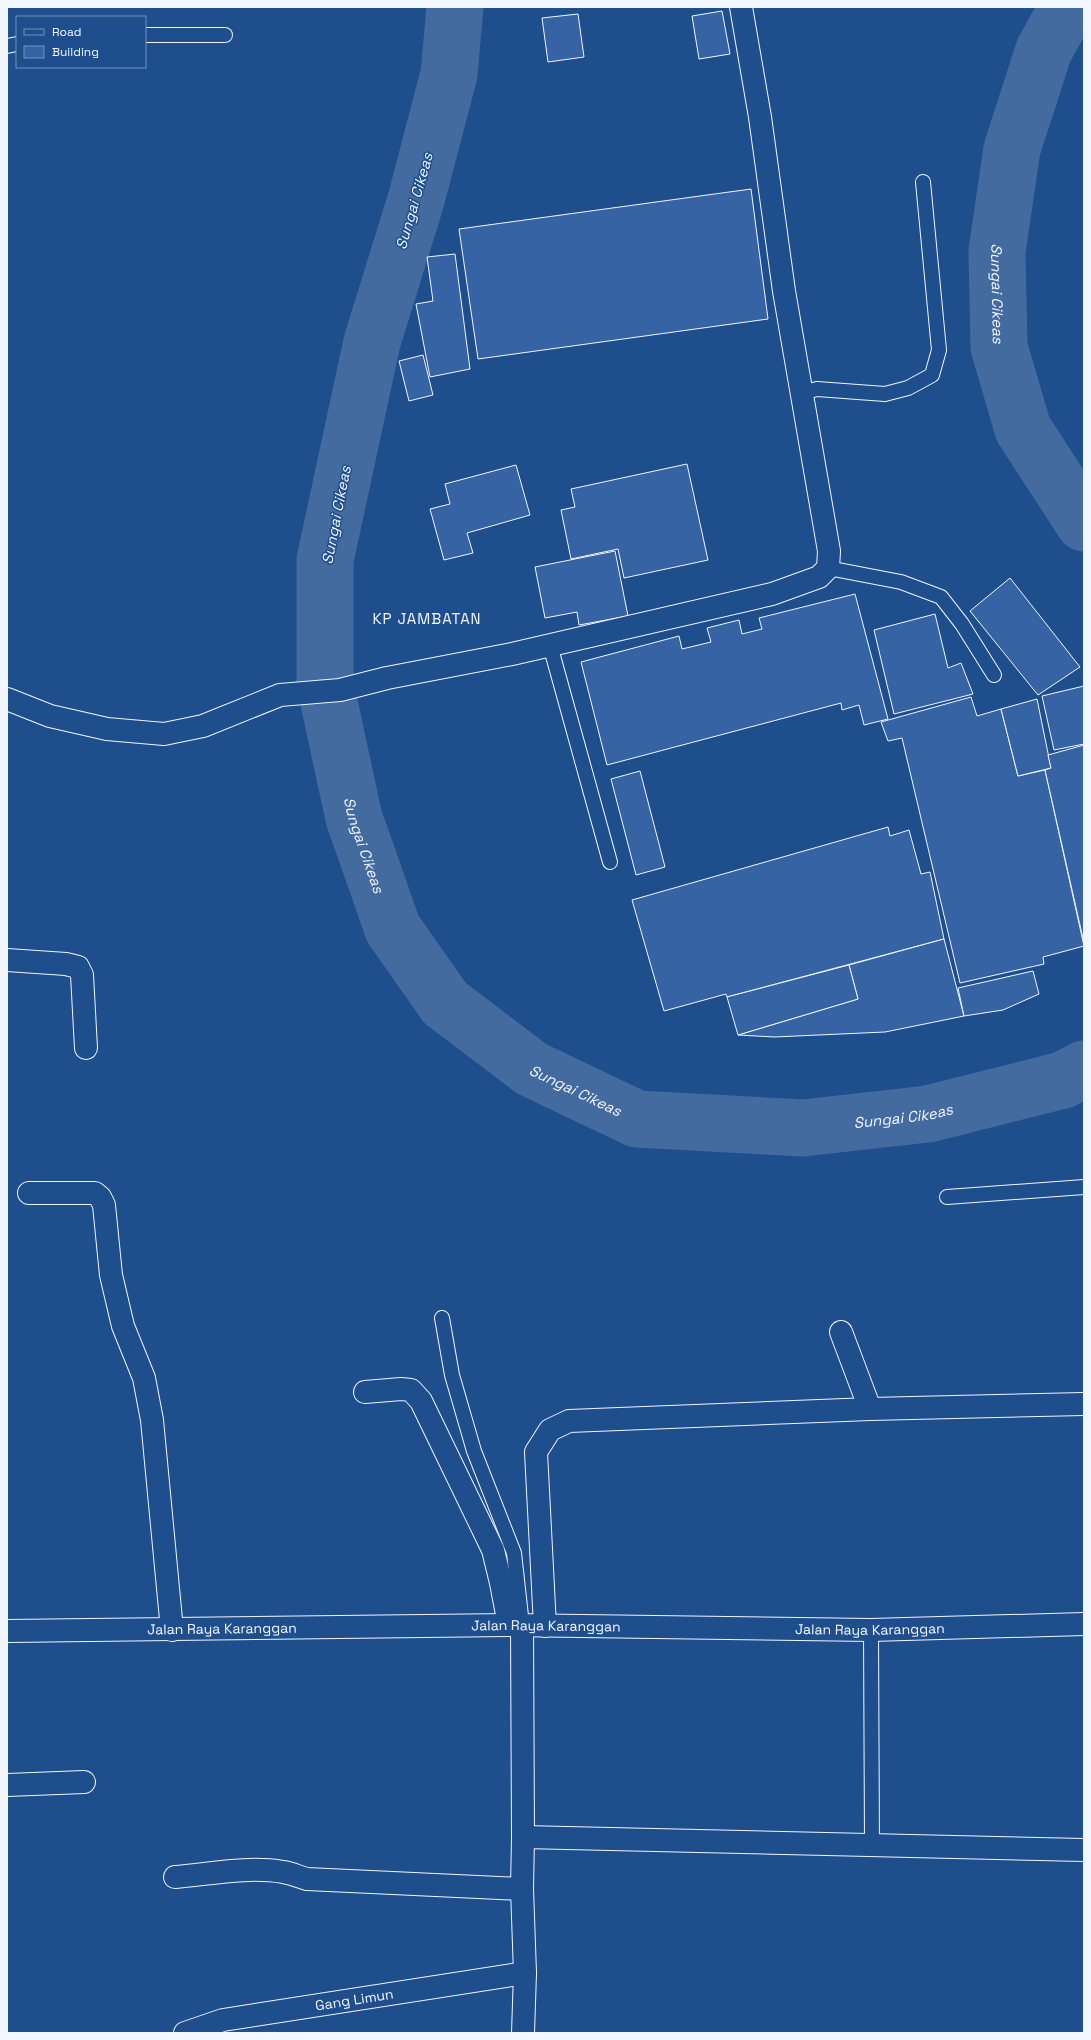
<svg xmlns="http://www.w3.org/2000/svg" width="1091" height="2040" font-family="'Space Grotesk',sans-serif">
<style>
.lines{fill:none;stroke-linecap:round;stroke-linejoin:round}
.river{stroke:#446ba0;stroke-width:57}
.building{fill:#3563a3;stroke:#f2f6ff}
.service-casing{stroke:#f2f6ff;stroke-width:16}
.minor-casing{stroke:#f2f6ff;stroke-width:24}
.tertiary-casing{stroke:#f2f6ff;stroke-width:24}
.service{stroke:#1f4e8c;stroke-width:14}
.minor{stroke:#1f4e8c;stroke-width:22}
.tertiary{stroke:#1f4e8c;stroke-width:22}
.labels{text-anchor:middle;dominant-baseline:central;stroke-width:3;stroke-linejoin:round;paint-order:stroke}
.street-label{font-size:14px;fill:#f2f6ff;stroke:#1f4e8c}
.water-label{font-size:15px;font-style:italic;fill:#f2f6ff;stroke:#1f4e8c}
.neighbourhood-label{font-size:15px;letter-spacing:1px;fill:#f2f6ff;stroke:#1f4e8c}
</style>
<rect width="100%" height="100%" fill="#1f4e8c"/>
<g class="lines">
<g class="river">
<path id="s1" d="M455 7 449 74 416 200 372 342 325 560V684L354 818 393 929 445 1003 532 1069 637 1119 803 1128 928 1114 1063 1080 1084 1069"/>
<path id="s2" d="M1068 7 1044 50 1012 149 997 251 999 347 1023 429 1084 523"/>
</g>
</g>
<g class="building">
<path d="M722 11 730 54 699 59 692 16Z"/>
<path d="M578 14 584 57 548 62 542 18Z"/>
<path d="M751 189 768 319 478 359 459 229Z"/>
<path d="M455 254 470 369 430 377 416 304 433 301 427 257Z"/>
<path d="M423 355 433 395 409 401 399 361Z"/>
<path d="M687 464 708 560 624 578 618 549 571 559 561 510 575 507 571 489Z"/>
<path d="M516 465 530 515 467 533 473 553 444 560 430 509 450 504 445 484Z"/>
<path d="M615 551 628 616 579 625 577 612 545 618 535 567Z"/>
<path d="M1010 578 1080 667 1038 695 970 611Z"/>
<path d="M855 594 888 719 864 725 859 705 842 710 841 703 607 765 581 662 679 636 682 649 711 642 707 628 739 620 742 634 762 629 759 618Z"/>
<path d="M935 614 948 668 961 663 973 694 894 714 874 630Z"/>
<path d="M1084 686V744L1054 750 1042 696Z"/>
<path d="M971 697 977 716 1001 709 1018 776 1045 770 1084 946 1043 957 1044 964 960 983 902 738 888 741 881 722Z"/>
<path d="M1037 699 1051 768 1018 776 1001 709Z"/>
<path d="M1084 745V943L1045 770 1051 768 1048 755Z"/>
<path d="M640 771 665 867 636 875 611 779Z"/>
<path d="M888 827 890 836 909 830 921 874 930 872 944 939 727 997 726 994 664 1011 632 900Z"/>
<path d="M944 939 964 1016 885 1032 774 1037 738 1035 858 999 849 965Z"/>
<path d="M849 965 858 999 738 1035 727 997Z"/>
<path d="M1033 971 1039 994 1003 1010 964 1016 958 988Z"/>
</g>
<g class="lines">
<g class="service-casing">
<g id="service">
<path d="M145 35H225"/>
<path d="M7 46 17 44"/>
<path d="M801 393 817 389 885 394 908 388 932 375 939 350 923 182"/>
<path d="M828 568 901 582 941 597 962 624 994 675"/>
<path d="M550 645 610 862"/>
<path d="M947 1197 1084 1187"/>
<path d="M442 1318 452 1375 474 1451 514 1553 522 1625"/>
<path d="M871 1630 872 1845"/>
</g>
</g>
<g class="minor-casing">
<g id="minor">
<path d="M7 699 50 716 107 729 164 734 203 726 280 695 340 690 387 678 512 654 772 594 819 577 828 568 829 551 784 291 760 117 741 7"/>
<path d="M7 960 66 964 78 967 82 975 86 1048"/>
<path d="M29 1193H95L100 1197 104 1205 111 1275 123 1326 144 1378 152 1420 172 1630"/>
<path d="M841 1332 870 1409"/>
<path d="M365 1392 401 1389 411 1390 421 1401 493 1550 501 1583 509 1625"/>
<path d="M522 1625 523 1837 522 1889 525 1973 523 2033"/>
<path d="M545 1626 536 1452 550 1430 569 1421 870 1409 1084 1404"/>
<path d="M7 1785 84 1782"/>
<path d="M523 1837 1084 1850"/>
<path d="M175 1877C210 1874 248 1866 283 1872 291 1873 299 1877 307 1879L522 1889"/>
<path id="s3" d="M185 2033 223 2020 525 1973"/>
</g>
</g>
<g class="tertiary-casing">
<g id="tertiary">
<path id="s4" d="M7 1631 509 1625 871 1630 1084 1624"/>
</g>
</g>
<use href="#service" class="service"/>
<use href="#minor" class="minor"/>
<use href="#tertiary" class="tertiary"/>
</g>
<g class="labels">
<g class="street-label">
<text stroke="none"><textPath href="#s4" startOffset="539">Jalan Raya Karanggan</textPath></text>
<text stroke="none"><textPath href="#s4" startOffset="215">Jalan Raya Karanggan</textPath></text>
<text stroke="none"><textPath href="#s4" startOffset="863">Jalan Raya Karanggan</textPath></text>
<text stroke="none"><textPath href="#s3" startOffset="173">Gang Limun</textPath></text>
</g>
<g class="water-label">
<text transform="translate(414 201) rotate(-74)">Sungai Cikeas</text>
<text stroke="none"><textPath href="#s2" startOffset="299">Sungai Cikeas</textPath></text>
<text transform="translate(336 515) rotate(-79)">Sungai Cikeas</text>
<text stroke="none"><textPath href="#s1" startOffset="859">Sungai Cikeas</textPath></text>
<text stroke="none"><textPath href="#s1" startOffset="1196">Sungai Cikeas</textPath></text>
<text stroke="none"><textPath href="#s1" startOffset="1531">Sungai Cikeas</textPath></text>
</g>
<g class="neighbourhood-label">
<text x="427" y="618">KP JAMBATAN</text>
</g>
</g>
<rect width="1091" height="2040" fill="none" stroke="#f2f6ff" stroke-width="16"/>
<rect x="16" y="16" width="130" height="52" fill="#1f4e8c" stroke="#7391ba"/>
<rect x="24" y="29" width="20" height="6" fill="#1f4e8c" stroke="#7391ba"/>
<text x="52" y="36" font-size="12" fill="#f2f6ff">Road</text>
<rect x="24" y="46" width="20" height="12" fill="#3563a3" stroke="#7391ba"/>
<text x="52" y="56" font-size="12" fill="#f2f6ff">Building</text>
</svg>
